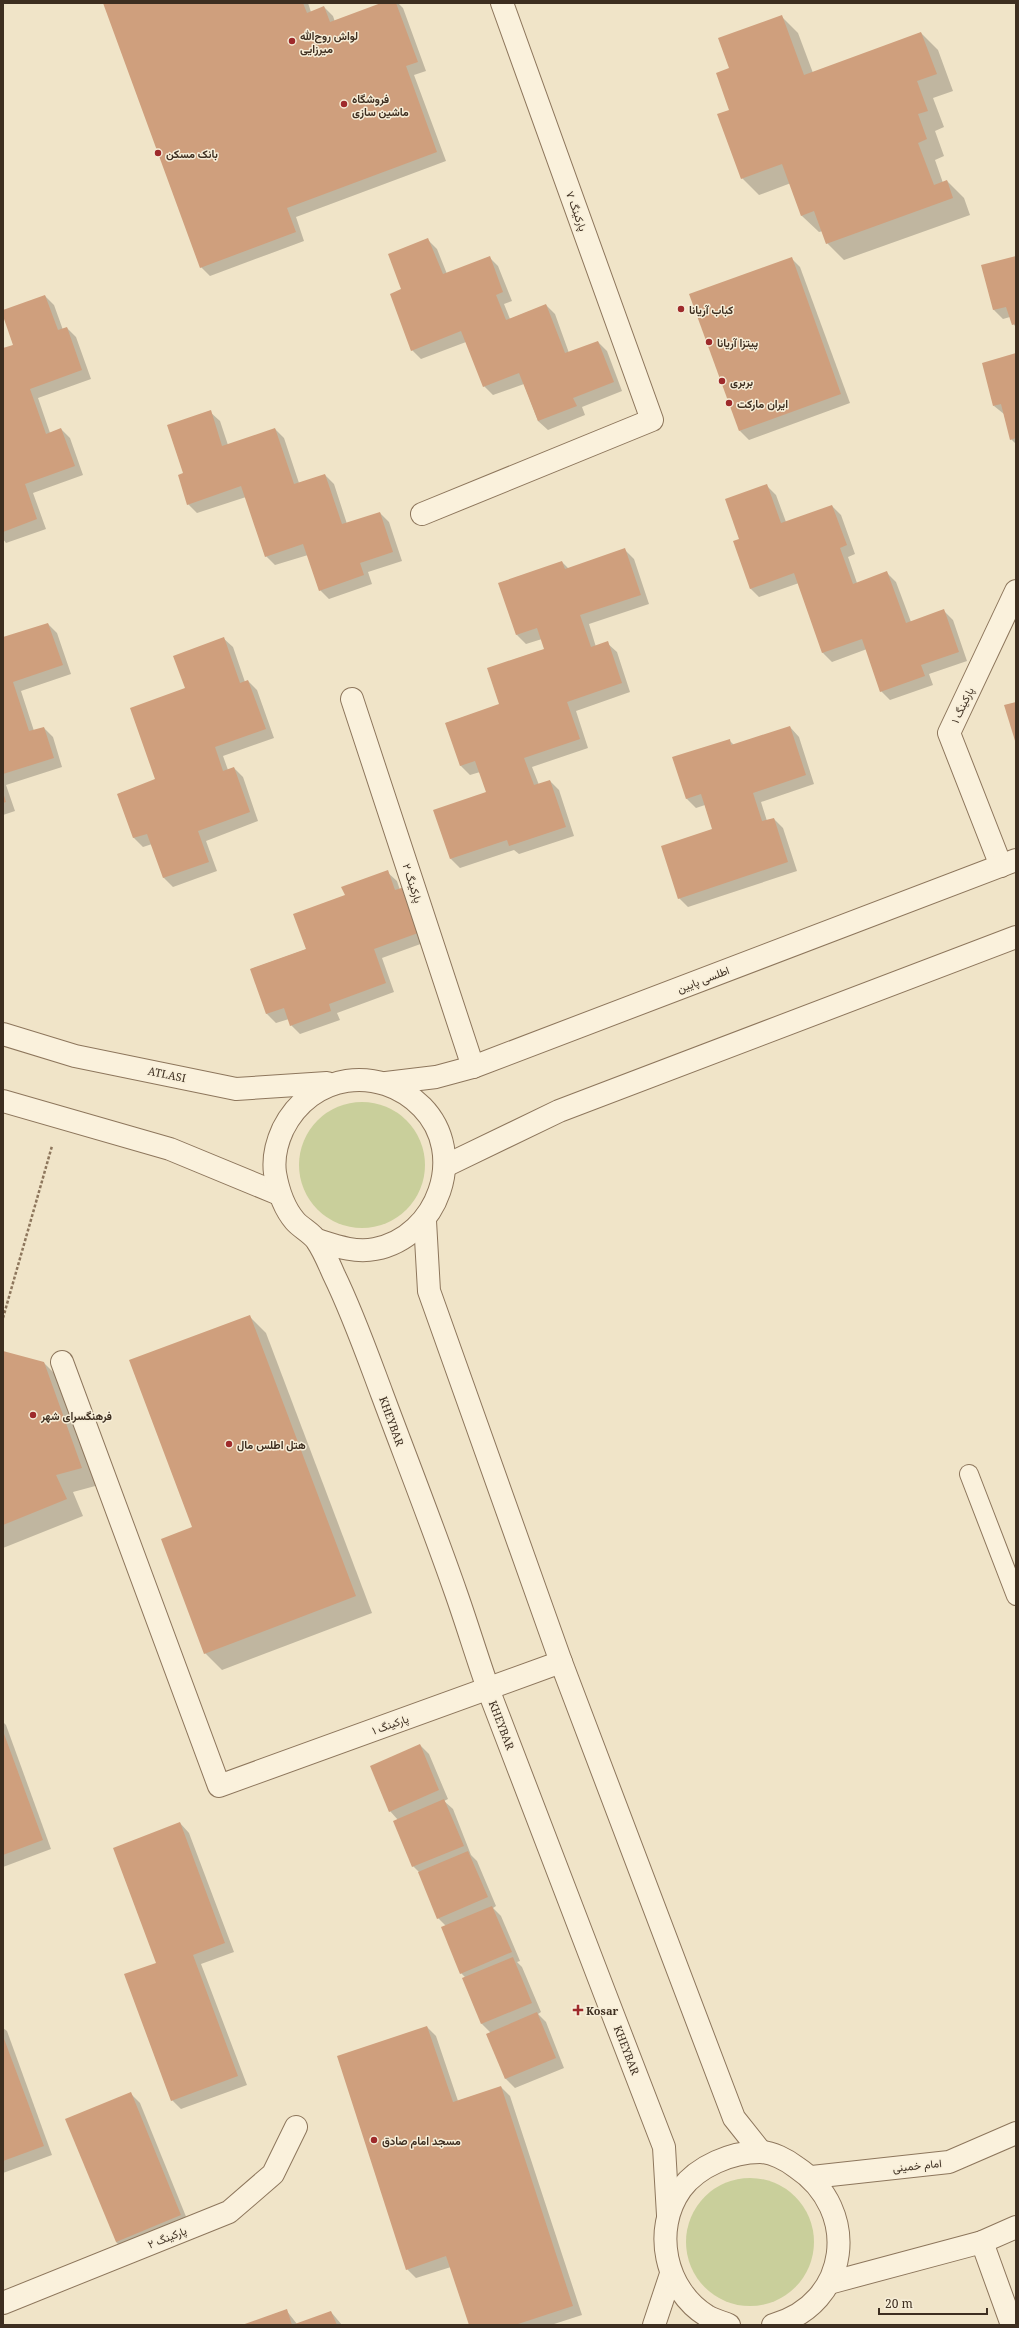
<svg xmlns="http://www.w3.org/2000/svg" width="1019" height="2328" font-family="'Noto Serif',Vazirmatn,serif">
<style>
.green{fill:#c9cf9b}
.shadow{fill:#0003}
.building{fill:#cf9f7d}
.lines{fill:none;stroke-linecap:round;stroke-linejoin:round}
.service-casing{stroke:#8d765c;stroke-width:20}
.minor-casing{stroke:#8d765c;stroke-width:24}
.tertiary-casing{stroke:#8d765c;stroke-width:24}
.path{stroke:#8d765c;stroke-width:2.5;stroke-dasharray:3 2;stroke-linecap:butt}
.service{stroke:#faf1dc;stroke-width:18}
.minor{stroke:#faf1dc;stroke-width:22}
.tertiary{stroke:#faf1dc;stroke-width:22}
.poi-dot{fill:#9e2a2b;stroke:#f7eed8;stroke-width:1.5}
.labels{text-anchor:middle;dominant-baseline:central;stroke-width:3;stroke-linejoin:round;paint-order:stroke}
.poi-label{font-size:11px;font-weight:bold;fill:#3d2e20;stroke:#f7eed8;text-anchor:start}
.street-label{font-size:11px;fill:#3d2e20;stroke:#f7eed8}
</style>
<rect width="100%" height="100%" fill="#f0e4c8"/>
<g class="green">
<circle cx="362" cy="1165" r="63"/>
<circle cx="750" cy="2242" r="64"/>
</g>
<g class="shadow">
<path d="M104 3H308L311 12 324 7 333 16 335 22 384 3H398L403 8 426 71 414 75 446 161 296 217 304 241 210 276 201 267Z"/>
<path d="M781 16 798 33 813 73 921 33 938 50 953 91 933 98 944 127 935 131 944 156 935 160 943 183 947 181 964 198 970 215 844 260 827 243 823 231 819 232 802 216 791 183 759 195 742 178 731 110 730 69Z"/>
<path d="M428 240 437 249 447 274 489 257 498 266 512 301 504 304 510 319 546 305 555 314 569 353 598 342 607 351 622 391 582 407 585 415 548 430 538 421 524 384 493 395 484 386 466 342 421 359 412 350 403 290Z"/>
<path d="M1016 257V328L1010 317 1003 319 994 310 982 266Z"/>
<path d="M791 258 800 267 850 403 749 440 740 431Z"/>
<path d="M45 296 54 305 63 330 67 328 76 337 91 379 38 398 50 433 61 429 70 438 83 475 33 493 46 529 6 543 3 539V349L14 345 3 311Z"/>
<path d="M1016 354V444L1011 439 1004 414 994 406Z"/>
<path d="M210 412 220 421 228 445 275 429 284 438 299 483 325 475 334 484 347 524 380 513 389 522 402 561 368 572 372 584 329 599 320 590 308 555 275 565 266 556 246 497 197 513 188 504 184 474Z"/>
<path d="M767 486 776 495 786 522 832 506 841 515 855 554 848 557 857 583 887 573 896 582 911 622 944 611 953 620 967 661 929 674 933 685 890 700 881 691 867 649 832 662 823 653 799 583 759 597 750 588 740 539Z"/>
<path d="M625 550 634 559 649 604 589 624 596 647 607 643 617 652 630 692 576 711 588 748 532 767 539 785 550 781 559 790 574 836 519 854 514 850 460 868 451 859 434 811 487 793 480 772 470 775 461 766 446 723 500 705 545 649 542 639 526 644 517 635 500 583 562 562 569 569Z"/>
<path d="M48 624 57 633 71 674 21 691 34 731 44 728 53 737 62 767 6 785 15 811 3 815V638Z"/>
<path d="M223 638 233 647 245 682 248 681 257 690 274 738 223 756 228 770 234 768 243 777 258 821 206 841 217 871 173 887 164 878 152 844 143 847 134 838 118 794 157 780 186 689Z"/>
<path d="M790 727 799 737 814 784 761 802 767 821 774 819 783 828 797 871 688 907 679 898 713 830 705 805 696 808 687 799 674 758 729 740 734 745Z"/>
<path d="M387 872 397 881 400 890 437 938 382 958 394 992 337 1013 340 1020 300 1034 291 1025 289 1019 276 1023 267 1014 251 969 307 949 346 896Z"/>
<path d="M249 1316 266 1333 372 1613 222 1670 205 1653 193 1528Z"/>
<path d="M3 1352 44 1363 61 1380 99 1485 73 1492 83 1516 3 1548Z"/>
<path d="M3 1722 6 1725 51 1849 3 1867Z"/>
<path d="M420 1745 429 1754 448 1799 444 1801 453 1809 471 1855 477 1861 496 1906 493 1908 501 1916 520 1961 517 1962 522 1967 541 2012 538 2014 546 2022 564 2068 515 2088 506 2079 487 2034 491 2033 482 2024 463 1979 466 1978 461 1973 446 1926 438 1918 419 1872 413 1866 398 1820 390 1811Z"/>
<path d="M180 1823 189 1833 234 1952 201 1964 247 2085 181 2109 172 2100 157 1963Z"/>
<path d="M427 2027 436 2036 458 2101 501 2087 510 2096 582 2315 551 2325H470L451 2267 416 2278 407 2269Z"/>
<path d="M3 2028 7 2031 52 2155 3 2173Z"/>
<path d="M131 2094 140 2103 189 2224 125 2251 116 2242Z"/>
<path d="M286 2310 297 2324 331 2312 342 2325H245Z"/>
</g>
<g class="building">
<path d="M103 3H303L307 13 324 6 330 22 381 3H396L418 62 406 66 437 152 287 208 296 232 200 268Z"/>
<path d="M782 15 804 75 921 32 937 74 917 81 928 111 918 114 927 139 918 143 934 185 947 180 953 198 826 244 814 211 801 216 782 164 741 179 717 114 729 110 716 73 729 68 718 38Z"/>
<path d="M428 238 443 274 490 256 503 292 496 295 506 320 546 304 565 353 598 341 614 382 573 398 577 406 538 421 519 373 483 387 461 331 411 351 390 294 401 289 388 254Z"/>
<path d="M1016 256V324L1012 325 1006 307 993 310 981 265Z"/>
<path d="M792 257 841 394 739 431 689 294Z"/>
<path d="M45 295 58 330 67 327 82 370 30 389 46 434 61 428 75 466 25 484 37 519 3 532V348L13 345 3 316V310Z"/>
<path d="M1016 353V438L1010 440 1001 404 993 406 982 363Z"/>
<path d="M211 410 222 446 275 428 294 484 325 474 342 524 380 512 393 552 360 563 364 575 319 591 303 544 265 557 241 486 187 505 178 475 183 473 167 425Z"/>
<path d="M767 484 781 523 832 505 847 545 840 548 853 584 887 571 906 623 944 609 959 652 921 665 925 676 880 692 862 639 822 653 794 573 750 589 733 541 739 539 725 499Z"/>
<path d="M625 548 641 595 580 615 591 647 608 641 622 683 567 702 580 739 524 758 534 785 550 780 566 827 509 846 507 840 450 859 433 810 486 792 475 761 460 766 445 723 499 704 487 668 544 649 537 628 516 635 498 583 562 561 565 569Z"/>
<path d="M48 623 63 665 13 682 29 731 44 727 54 758 3 774V637Z"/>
<path d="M224 637 240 683 248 680 266 729 215 747 223 771 234 767 250 812 198 831 209 862 163 878 147 834 133 838 117 794 155 779 130 708 185 688 173 656Z"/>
<path d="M1016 702V744L1004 705Z"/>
<path d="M790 726 806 775 753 793 762 821 774 818 788 862 678 899 661 846 712 829 701 794 686 799 672 757 730 739 731 745Z"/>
<path d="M3 792 6 802 3 803Z"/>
<path d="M388 870 395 890 408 886 429 929 374 949 386 983 329 1004 331 1011 290 1026 284 1008 266 1014 250 969 306 949 293 914 345 895 341 887Z"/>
<path d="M250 1315 356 1596 204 1654 161 1539 192 1527 129 1360Z"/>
<path d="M3 1351 44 1362 82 1468 56 1475 67 1499 3 1525Z"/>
<path d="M3 1731 43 1840 3 1855Z"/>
<path d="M420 1744 439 1790 389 1812 370 1766Z"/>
<path d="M444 1799 464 1846 412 1867 393 1821Z"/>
<path d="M180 1822 225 1943 193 1955 238 2076 171 2101 124 1974 156 1963 113 1848Z"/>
<path d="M468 1851 488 1897 437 1919 418 1872Z"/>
<path d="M492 1906 512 1952 460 1974 441 1927Z"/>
<path d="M513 1957 532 2003 481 2024 462 1978Z"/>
<path d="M537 2012 556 2058 505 2079 486 2034Z"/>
<path d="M427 2026 453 2102 501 2086 573 2306 515 2325H469L446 2256 406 2270 337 2056Z"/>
<path d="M3 2036 44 2146 3 2161Z"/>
<path d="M131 2092 181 2215 116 2242 65 2119Z"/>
<path d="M287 2309 292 2325 331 2311 337 2325H242Z"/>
</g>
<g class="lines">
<g class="service-casing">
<path id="service" d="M969 1474 1016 1596"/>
</g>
<g class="minor-casing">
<g id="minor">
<path d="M422 514 652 420 502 3"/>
<path d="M352 699 473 1067"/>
<path d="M1001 866 949 733 1016 591"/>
<path d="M62 1362 219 1786 561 1662"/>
<path d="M982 2242 1012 2325"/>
<path d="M3 2303 229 2212 273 2174 296 2127"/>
</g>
</g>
<g class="tertiary-casing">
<g id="tertiary">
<path d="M3 1034 75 1056 236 1089 327 1083"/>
<path d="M386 1083 436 1077 473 1067 1016 860"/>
<path d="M3 1101 170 1149 279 1194"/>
<path d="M445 1166 559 1111 1016 937"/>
<path d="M425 1221 429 1291 561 1662 734 2118 761 2152"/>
<path d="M317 1240C336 1246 355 1253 375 1249 438 1237 468 1154 422 1107 379 1064 311 1073 283 1129 277 1142 273 1158 275 1173 278 1190 283 1207 295 1221 301 1228 312 1233 317 1241 324 1251 329 1264 334 1275 353 1314 367 1354 382 1394 407 1461 433 1527 456 1593 468 1627 478 1661 490 1694 547 1845 606 1996 664 2147L668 2215"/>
<path d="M812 2177 949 2162 1016 2133"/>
<path d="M829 2283 982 2242 1016 2227"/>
<path d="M654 2325 671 2274"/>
<path d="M729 2325C722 2322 713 2320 707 2316 665 2290 652 2230 681 2189 698 2166 732 2152 760 2152 772 2152 787 2160 796 2167 861 2210 850 2304 773 2325"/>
</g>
</g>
<path class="path" d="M3 1318 52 1146"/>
<use href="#service" class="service"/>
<use href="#minor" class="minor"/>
<use href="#tertiary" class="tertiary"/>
</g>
<g class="poi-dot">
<circle cx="292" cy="41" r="4"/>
<circle cx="344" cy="104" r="4"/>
<circle cx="158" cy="153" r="4"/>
<circle cx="681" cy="309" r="4"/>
<circle cx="709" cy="342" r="4"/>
<circle cx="722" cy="381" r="4"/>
<circle cx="729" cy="403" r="4"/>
<circle cx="33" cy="1415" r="4"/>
<circle cx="229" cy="1444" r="4"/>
<path d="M576 2004h4v4h4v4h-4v4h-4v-4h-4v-4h4z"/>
<circle cx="374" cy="2140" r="4"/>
</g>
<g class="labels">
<g class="poi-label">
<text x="300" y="35">لواش روح‌الله<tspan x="300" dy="13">میرزایی</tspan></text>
<text x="352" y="98">فروشگاه<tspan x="352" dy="13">ماشین سازی</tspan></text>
<text x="166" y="153">بانک مسکن</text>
<text x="689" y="309">کباب آریانا</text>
<text x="717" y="342">پیتزا آریانا</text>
<text x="730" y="381">بربری</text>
<text x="737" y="403">ایران مارکت</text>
<text x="41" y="1415">فرهنگسرای شهر</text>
<text x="237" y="1444">هتل اطلس مال</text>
<text x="586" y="2010">Kosar</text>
<text x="382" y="2140">مسجد امام صادق</text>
</g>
<g class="street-label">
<text transform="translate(577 211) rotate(70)">پارکینگ ۷</text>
<text transform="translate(962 705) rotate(-65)">پارکینگ ۱</text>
<text transform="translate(413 883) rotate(72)">پارکینگ ۲</text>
<text transform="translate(703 979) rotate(-21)">اطلسی پایین</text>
<text transform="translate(167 1074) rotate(12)">ATLASI</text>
<text transform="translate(392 1421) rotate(70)">KHEYBAR</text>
<text transform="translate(390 1724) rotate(-20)">پارکینگ ۱</text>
<text transform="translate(502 1725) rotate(69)">KHEYBAR</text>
<text transform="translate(627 2050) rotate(69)">KHEYBAR</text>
<text transform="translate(917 2165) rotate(-6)">امام خمینی</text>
<text transform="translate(167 2237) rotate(-22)">پارکینگ ۲</text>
</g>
</g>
<rect width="1019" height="2328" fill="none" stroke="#3d2e20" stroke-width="8"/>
<path d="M879 2308v6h108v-6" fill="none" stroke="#3d2e20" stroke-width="2"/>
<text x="885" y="2308" font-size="12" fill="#3d2e20" stroke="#f7eed8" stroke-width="3" paint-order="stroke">20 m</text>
</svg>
